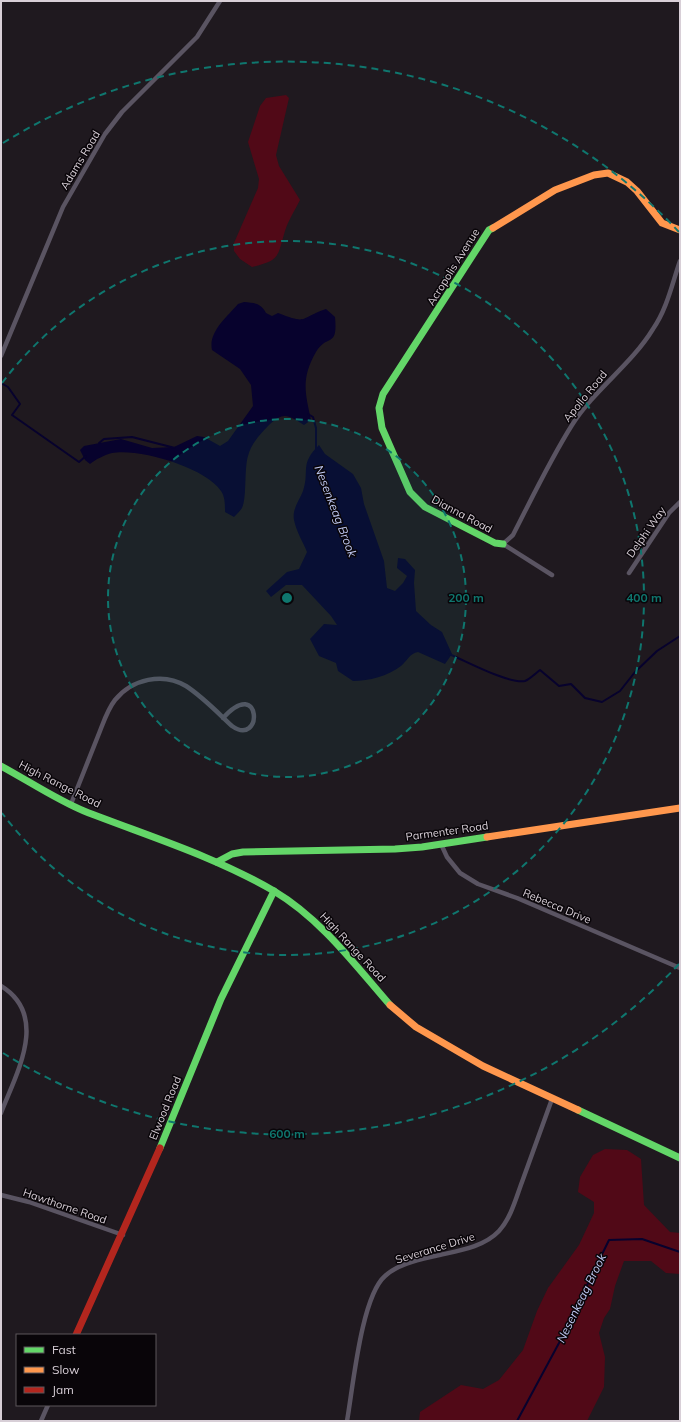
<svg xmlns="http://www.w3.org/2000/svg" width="681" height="1422" font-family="Mulish,sans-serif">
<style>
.green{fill:#510917}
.water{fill:#07022d}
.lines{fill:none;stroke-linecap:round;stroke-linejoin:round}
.stream{stroke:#07022d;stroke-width:2}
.street{stroke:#5a5462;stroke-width:4.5}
.fast{stroke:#63d668;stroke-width:7}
.slow{stroke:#ff974d;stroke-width:7}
.jam{stroke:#b3261e;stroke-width:7}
.ring{fill:none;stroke:#0f766e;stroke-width:2;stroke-dasharray:7 5}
.labels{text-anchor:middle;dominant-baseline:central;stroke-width:3;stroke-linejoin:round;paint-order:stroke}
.street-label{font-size:11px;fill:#d8cfd7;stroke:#090509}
.water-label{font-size:12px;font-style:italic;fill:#c0c9f3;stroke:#090509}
.centre{fill:#0f766e;stroke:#090509;stroke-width:2}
.ring-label{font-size:12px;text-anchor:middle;font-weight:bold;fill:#0f766e;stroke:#090509;stroke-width:3;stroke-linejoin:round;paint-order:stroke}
</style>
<rect width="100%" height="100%" fill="#1f191f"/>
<g class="green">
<path d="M286 95 289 98 276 155 279 166 300 200C295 210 288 221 285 231 277 258 280 260 252 267L240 259 234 251V243L258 188 259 179 248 142 260 106 266 98Z"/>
<path d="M605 1149 627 1150 641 1159 644 1205 670 1232 680 1233V1274L666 1273 651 1261H624L615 1286 610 1309 604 1318 599 1333 605 1357 604 1387 587 1421H419L420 1412 461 1385 483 1389 499 1380 523 1350 537 1311 548 1288 579 1245 594 1213V1202L578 1192 580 1177 593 1155Z"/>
</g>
<g class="water">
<path d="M244 302C255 303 261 303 266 313L272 316 278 313C309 325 299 318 326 309L335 317C338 349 327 333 316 352 301 378 305 393 311 420L304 425C288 415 284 411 269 425 261 433 251 444 248 456 244 469 247 498 242 508 240 511 237 514 234 517L225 512C225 504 225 497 221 491 205 467 139 448 112 453 105 455 96 459 90 464L85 460 80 450 84 446 121 439 152 448 174 447 197 436 204 437 220 446 228 441 253 406 251 385 240 369 212 350C208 332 227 317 238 304Z"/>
<path d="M319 445 325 454 353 474 361 488 364 504 384 561 387 588 395 591 403 583 407 576 397 568 398 558 405 559 415 570 414 583 416 611 431 625 442 632 452 654 445 664 418 652C410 653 407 661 401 666 388 676 369 681 353 681L338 671 336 663 319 656 310 639 324 624 337 625 331 616 302 585H286L271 597 266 591 287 572 299 569 307 552C303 542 296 531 294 520 292 509 299 501 303 491 310 470 299 465 319 445Z"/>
</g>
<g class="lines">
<g class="stream">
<path d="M1 383 8 387 20 404 12 415 79 462 86 456"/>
<path d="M308 414 313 417 316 428V451"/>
<path d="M99 443 104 439 132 437 175 448"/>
<path d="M449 654C466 661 508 684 525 681 530 679 536 673 540 670L559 686 571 684 585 698 602 702 620 691 635 672 657 651 680 636"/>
<path d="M517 1421 559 1343 609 1240 642 1239 680 1252"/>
</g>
<g class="street">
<path d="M1 356 63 207 105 134 122 112 197 37 220 1"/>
<path d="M629 573 669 513 680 502"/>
<path d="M552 575 503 544 513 535C532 498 550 460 572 425 595 389 631 365 653 329 667 309 672 284 680 261"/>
<path d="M71 804C80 781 89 759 98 736 103 724 107 710 115 700 132 679 163 672 186 686 203 697 218 713 232 726 263 748 262 675 223 718"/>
<path d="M441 844 447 857 460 873 478 884 517 898 680 968"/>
<path d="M1 986C50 1016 16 1074 1 1113"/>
<path d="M1 1195 29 1202 123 1235"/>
<path d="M41 1421 48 1405"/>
<path d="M347 1421C353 1388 361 1297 385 1276 398 1264 418 1260 435 1256 456 1251 483 1248 499 1231 511 1218 516 1198 522 1182 532 1154 542 1126 552 1099"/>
</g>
<g class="fast">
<path d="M493 228 489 230 383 394 379 408 382 428 410 492 425 507 495 543 503 544"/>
<path d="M1 766C27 780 57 800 84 811 148 836 214 856 274 891 321 919 355 965 390 1005"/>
<path d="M217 862 232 854 243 852 395 849 422 847 487 837"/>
<path d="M578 1110 680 1158"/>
<path d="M160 1148 221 999 274 891"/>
</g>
<g class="slow">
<path d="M493 228 555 190 594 175 608 173 627 182 637 191 662 223 680 230"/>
<path d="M487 837 680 808"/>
<path d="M390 1005 416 1027 483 1066 578 1110"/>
</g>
<path class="jam" d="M76 1335 160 1148"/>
</g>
<circle cx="287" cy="598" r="179" fill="#0f766e" fill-opacity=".12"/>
<g class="ring">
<circle cx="287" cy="598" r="179"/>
<path d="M2 383A357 357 0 1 1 2 813"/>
<path d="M679 964A536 536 0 0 1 3 1053M3 143A536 536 0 0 1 679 232"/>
</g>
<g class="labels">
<g class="street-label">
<text transform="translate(80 160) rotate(-59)">Adams Road</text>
<text transform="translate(453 267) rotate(-58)">Acropolis Avenue</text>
<text transform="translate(585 396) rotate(-51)">Apollo Road</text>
<text transform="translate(462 514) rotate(28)">Dianna Road</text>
<text transform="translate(646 532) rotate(-55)">Delphi Way</text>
<text transform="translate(60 784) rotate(27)">High Range Road</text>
<text transform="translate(447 831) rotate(-8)">Parmenter Road</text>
<text transform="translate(557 906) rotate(23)">Rebecca Drive</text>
<text transform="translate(353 947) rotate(47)">High Range Road</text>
<text transform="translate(165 1108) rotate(-68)">Elwood Road</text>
<text transform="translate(65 1206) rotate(19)">Hawthorne Road</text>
<text transform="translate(435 1248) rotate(-17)">Severance Drive</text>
</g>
<g class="water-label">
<text transform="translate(336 511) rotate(69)">Nesenkeag Brook</text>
<text transform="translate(581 1298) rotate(-64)">Nesenkeag Brook</text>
</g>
</g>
<circle cx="287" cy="598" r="6" class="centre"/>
<g class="ring-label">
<text x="466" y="602">200 m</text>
<text x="644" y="602">400 m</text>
<text x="287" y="1138">600 m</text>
</g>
<rect width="681" height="1422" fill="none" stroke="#d8cfd7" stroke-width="4"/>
<rect x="16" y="1334" width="140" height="72" fill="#090509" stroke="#5c565b"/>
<rect x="24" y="1347" width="20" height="6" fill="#63d668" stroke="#5c565b"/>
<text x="52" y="1354" font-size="12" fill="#d8cfd7">Fast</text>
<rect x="24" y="1367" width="20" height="6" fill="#ff974d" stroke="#5c565b"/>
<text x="52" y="1374" font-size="12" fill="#d8cfd7">Slow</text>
<rect x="24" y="1387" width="20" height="6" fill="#b3261e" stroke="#5c565b"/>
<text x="52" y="1394" font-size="12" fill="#d8cfd7">Jam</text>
</svg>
